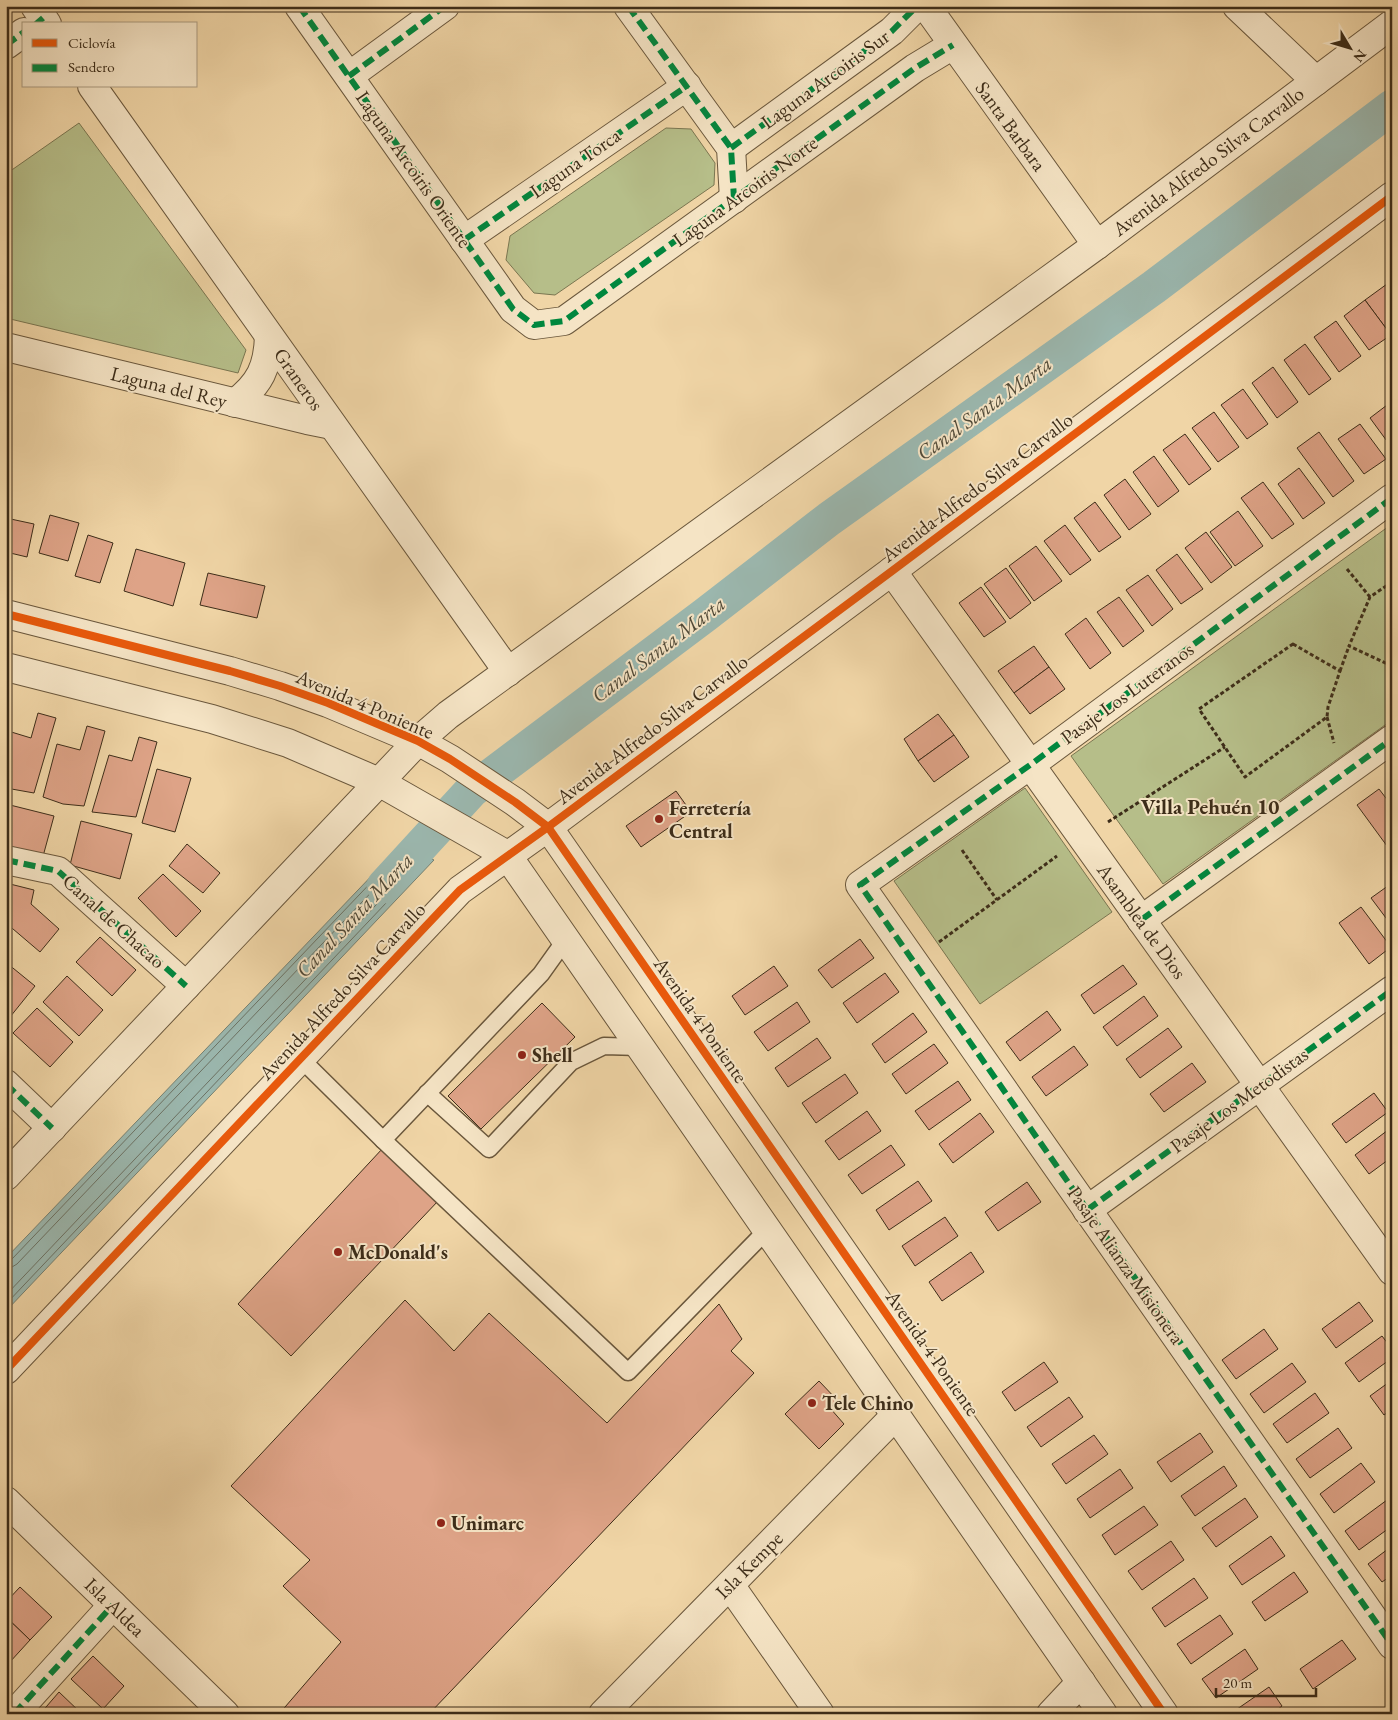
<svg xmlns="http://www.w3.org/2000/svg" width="1398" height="1720" font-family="'EB Garamond',serif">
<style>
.green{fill:#b6be89;stroke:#7a7651}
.water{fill:#9bb7ae;stroke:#758072}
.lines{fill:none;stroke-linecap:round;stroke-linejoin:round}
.shore{stroke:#6c7264;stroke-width:1}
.canal{stroke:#9bb7ae;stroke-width:35}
.building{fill:#dea387;stroke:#3d2d19}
.service-casing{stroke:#6a573c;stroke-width:19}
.minor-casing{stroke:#6a573c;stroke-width:30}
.tertiary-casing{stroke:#6a573c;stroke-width:30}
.path{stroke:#3d2d19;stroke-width:3;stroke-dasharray:4 2.5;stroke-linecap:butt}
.service{stroke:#f5e4c5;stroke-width:16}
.minor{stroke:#f5e4c5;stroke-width:28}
.tertiary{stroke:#f5e4c5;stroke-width:28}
.quiet{stroke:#00873e;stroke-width:6;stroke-dasharray:12 6;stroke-linecap:butt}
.cycleway-casing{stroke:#f5e4c5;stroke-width:11}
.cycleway{stroke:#e8590c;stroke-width:8}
.poi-dot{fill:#8f2418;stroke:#f5e4c5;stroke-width:2}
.labels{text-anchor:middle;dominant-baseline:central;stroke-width:4;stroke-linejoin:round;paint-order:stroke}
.street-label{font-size:20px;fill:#3d2d19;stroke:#f5e4c5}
.poi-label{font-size:20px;font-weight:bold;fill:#3d2d19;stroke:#f5e4c5;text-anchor:start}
.water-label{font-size:21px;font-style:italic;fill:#504937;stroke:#f5e4c5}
.neighbourhood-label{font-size:21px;font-weight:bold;fill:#3d2d19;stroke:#f5e4c5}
</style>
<rect width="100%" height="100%" fill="#f0d5a6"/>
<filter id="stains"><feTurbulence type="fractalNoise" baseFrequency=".004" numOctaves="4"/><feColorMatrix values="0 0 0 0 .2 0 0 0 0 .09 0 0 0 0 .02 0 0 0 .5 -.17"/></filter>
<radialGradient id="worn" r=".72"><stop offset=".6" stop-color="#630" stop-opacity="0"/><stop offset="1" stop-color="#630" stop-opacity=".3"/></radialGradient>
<g class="green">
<path d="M79 123 246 350 238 373 6 318V174Z"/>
<path d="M666 128 691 129 715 163 714 185 555 295 534 293 506 260 510 236Z"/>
<path d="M1392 524V720L1163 884 1071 756Z"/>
<path d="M1025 788 1112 912 980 1004 894 881Z"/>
</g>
<path class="water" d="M402 844 434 860 6 1311V1258Z"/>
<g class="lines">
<g class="shore">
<path d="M6 1261 12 1259 401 851H404L423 860V864L6 1304"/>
<path d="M6 1267H12L17 1264 403 859 405 858 413 862V866L6 1295"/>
</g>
<path class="canal" d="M384 886 472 790 705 615 829 519 1154 287 1392 107"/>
</g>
<g class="building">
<path d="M1387 284 1392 291 1391 335 1365 300Z"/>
<path d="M1365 300 1391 335 1369 350 1344 316Z"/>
<path d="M1336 321 1361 356 1339 372 1314 337Z"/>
<path d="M1305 344 1331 379 1309 395 1284 360Z"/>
<path d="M1273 367 1298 402 1277 418 1252 383Z"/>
<path d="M1243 389 1268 424 1247 439 1221 405Z"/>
<path d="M1391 402 1392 403V448L1370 418Z"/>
<path d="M1214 412 1239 447 1218 462 1192 428Z"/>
<path d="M1360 424 1386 459 1364 474 1338 439Z"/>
<path d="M1319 432 1354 481 1333 497 1297 448Z"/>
<path d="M1185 434 1211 469 1189 485 1163 450Z"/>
<path d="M1154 456 1179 491 1158 507 1133 472Z"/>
<path d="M1299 468 1325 503 1303 519 1278 484Z"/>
<path d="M1125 479 1151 514 1129 530 1104 495Z"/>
<path d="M1263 482 1294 524 1272 539 1241 498Z"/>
<path d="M1095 502 1121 537 1099 552 1074 518Z"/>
<path d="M1238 511 1263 546 1235 566 1210 532Z"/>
<path d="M50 515 79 523 68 561 39 553Z"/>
<path d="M6 518 34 524 27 557 6 552Z"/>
<path d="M1065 525 1091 560 1070 575 1044 541Z"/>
<path d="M1206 532 1232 567 1211 583 1185 548Z"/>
<path d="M88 535 113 543 100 583 75 576Z"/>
<path d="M1036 546 1062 581 1034 601 1009 566Z"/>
<path d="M136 549 185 563 173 606 124 591Z"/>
<path d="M1177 554 1203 589 1181 604 1156 570Z"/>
<path d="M1006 568 1031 603 1010 619 984 584Z"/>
<path d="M208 573 265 586 257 618 200 605Z"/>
<path d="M1148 575 1173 609 1152 626 1126 590Z"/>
<path d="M981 587 1006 622 984 637 959 603Z"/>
<path d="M1119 597 1144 631 1123 647 1097 612Z"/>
<path d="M1086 618 1111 653 1090 669 1065 634Z"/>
<path d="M1034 646 1049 667 1014 693 998 671Z"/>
<path d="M1049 667 1065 689 1030 714 1014 693Z"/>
<path d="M6 707 10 709 6 723Z"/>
<path d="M38 713 56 718 34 793 6 788V737L8 731 31 738Z"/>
<path d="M938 714 954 735 918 761 904 739Z"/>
<path d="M87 726 105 731 84 806 63 804 43 797 57 744 80 750Z"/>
<path d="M954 735 969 757 934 782 918 761Z"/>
<path d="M139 737 157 742 136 817 92 812 109 755 132 761Z"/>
<path d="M157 769 191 778 175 832 142 823Z"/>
<path d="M1379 789 1392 806V842L1387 846 1357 805Z"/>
<path d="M676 791 691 812 641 847 626 826Z"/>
<path d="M6 804 54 816 42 860 6 851Z"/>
<path d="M81 821 132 834 120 879 70 865Z"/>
<path d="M187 844 220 873 203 893 169 866Z"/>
<path d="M163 874 201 911 176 937 138 898Z"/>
<path d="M6 883 34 890 31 904 59 929 40 952 6 923Z"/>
<path d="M1392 883V926L1371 898Z"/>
<path d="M1361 907 1391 947 1369 964 1339 923Z"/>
<path d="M100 937 136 970 112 996 76 962Z"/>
<path d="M860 939 874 958 832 988 818 970Z"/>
<path d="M8 964 35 986 6 1022V966Z"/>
<path d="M1123 965 1137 984 1094 1014 1081 995Z"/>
<path d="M774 966 788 986 745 1015 732 996Z"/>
<path d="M885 973 899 992 857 1023 843 1003Z"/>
<path d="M67 976 103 1010 79 1036 43 1002Z"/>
<path d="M1144 996 1158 1016 1117 1046 1103 1027Z"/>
<path d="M797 1002 810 1022 768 1051 754 1032Z"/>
<path d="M542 1003 575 1037 481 1129 448 1096Z"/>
<path d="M37 1008 73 1042 50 1067 13 1033Z"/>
<path d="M1047 1011 1061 1030 1020 1061 1006 1042Z"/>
<path d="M913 1013 927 1032 885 1063 872 1044Z"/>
<path d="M1168 1028 1182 1047 1140 1078 1126 1059Z"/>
<path d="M817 1038 831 1058 788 1087 775 1068Z"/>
<path d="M934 1044 948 1063 906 1094 892 1074Z"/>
<path d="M1074 1046 1088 1065 1046 1096 1032 1077Z"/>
<path d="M1192 1063 1206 1082 1164 1112 1150 1094Z"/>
<path d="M845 1074 858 1093 816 1123 802 1103Z"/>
<path d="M958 1081 971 1100 929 1130 915 1111Z"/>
<path d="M1374 1093 1388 1112 1346 1143 1332 1124Z"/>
<path d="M867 1111 881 1131 839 1160 825 1141Z"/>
<path d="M980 1113 994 1132 953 1163 939 1144Z"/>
<path d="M1392 1127V1157L1369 1174 1355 1155Z"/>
<path d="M891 1145 905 1165 862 1194 848 1175Z"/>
<path d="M383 1148 439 1200 291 1356 238 1304Z"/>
<path d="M918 1181 932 1201 889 1230 876 1210Z"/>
<path d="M1027 1182 1041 1202 998 1231 985 1212Z"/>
<path d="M945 1217 958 1236 915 1266 902 1246Z"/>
<path d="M971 1252 984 1272 942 1301 929 1282Z"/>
<path d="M405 1300 454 1351 489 1313 607 1423 719 1304 742 1339 731 1351 754 1373 429 1714H279L341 1642 283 1586 310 1560 231 1486Z"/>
<path d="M1359 1302 1373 1321 1336 1348 1322 1329Z"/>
<path d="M1264 1329 1278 1349 1236 1379 1222 1360Z"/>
<path d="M1382 1336 1392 1349V1358L1359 1382 1345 1363Z"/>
<path d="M1044 1362 1058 1382 1015 1411 1002 1392Z"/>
<path d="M1292 1363 1306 1382 1264 1413 1250 1394Z"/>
<path d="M1392 1380V1409L1384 1415 1370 1396Z"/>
<path d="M819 1381 838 1401 830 1408 844 1424 819 1449 785 1414Z"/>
<path d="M1315 1393 1329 1413 1287 1443 1273 1424Z"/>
<path d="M1069 1397 1083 1417 1041 1447 1027 1427Z"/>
<path d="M1338 1428 1352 1448 1310 1478 1296 1459Z"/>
<path d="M1200 1433 1213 1452 1171 1482 1157 1462Z"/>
<path d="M1094 1435 1108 1454 1066 1484 1052 1464Z"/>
<path d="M1361 1463 1375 1482 1334 1513 1320 1494Z"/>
<path d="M1224 1466 1237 1486 1195 1516 1181 1496Z"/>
<path d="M1120 1469 1133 1488 1090 1518 1077 1499Z"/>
<path d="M1245 1498 1258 1517 1216 1547 1202 1528Z"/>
<path d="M1387 1500 1392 1506V1526L1359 1550 1345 1531Z"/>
<path d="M1144 1506 1158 1525 1115 1555 1102 1535Z"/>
<path d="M1271 1536 1285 1556 1242 1585 1229 1566Z"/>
<path d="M1171 1541 1184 1560 1142 1590 1128 1571Z"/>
<path d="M1392 1546V1575L1382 1582 1368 1564Z"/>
<path d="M1294 1572 1308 1592 1265 1621 1252 1602Z"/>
<path d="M1194 1578 1208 1598 1165 1627 1152 1608Z"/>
<path d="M20 1587 52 1617 30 1640 6 1617V1602Z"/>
<path d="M1220 1615 1233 1634 1191 1664 1177 1644Z"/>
<path d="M6 1617 30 1640 9 1663 6 1660Z"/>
<path d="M1342 1640 1356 1659 1313 1689 1300 1669Z"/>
<path d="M1245 1649 1258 1669 1216 1698 1202 1679Z"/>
<path d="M93 1656 124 1686 103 1709 71 1679Z"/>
<path d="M1269 1687 1282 1706 1272 1714H1230Z"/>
<path d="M59 1692 82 1714H40Z"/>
</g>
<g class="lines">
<g class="service-casing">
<g id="service">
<path d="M300 1058 383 1140 628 1372 767 1230"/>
<path d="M427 1093 489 1149 571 1062 604 1046 640 1047"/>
<path d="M383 1140 541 974 566 939"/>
</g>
</g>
<g class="minor-casing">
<g id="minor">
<path d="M35 6 47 24"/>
<path d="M299 6 513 309 534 325 564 321 915 68 953 45"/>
<path d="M628 6 731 148 734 199"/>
<path d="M926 6 1097 245"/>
<path d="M1237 6 1316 81"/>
<path d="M6 45 24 32"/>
<path d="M349 76 445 6"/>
<path d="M92 86 508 672"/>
<path d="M731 148 892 31 917 6"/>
<path d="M464 240 687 86"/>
<path d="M6 347 307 420 332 425"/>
<path d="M235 403C260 384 268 367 269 336"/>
<path d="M1392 498 1030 765 860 885 1392 1645"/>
<path d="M892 571 1392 1271"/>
<path d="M418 741 448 715 1097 245 1392 24"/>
<path d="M6 860 58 871 186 986"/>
<path d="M1141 920 1392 739"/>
<path d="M6 1084 52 1128"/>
<path d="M1087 1210 1392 990"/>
<path d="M6 1501 225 1714"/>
<path d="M730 1585 820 1714"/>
<path d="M14 1714 113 1605"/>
<path d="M603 1714 896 1415"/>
<path d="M1051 1714 1081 1682"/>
</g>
</g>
<g class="tertiary-casing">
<g id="tertiary">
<path d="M6 614 230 671 280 686 328 703 418 741 450 759 515 802 548 827 1164 1714"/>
<path d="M6 667 212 719 288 743 379 782 507 855 1103 1714"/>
<path d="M6 1176 418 741"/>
<path d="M6 1370 460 890 548 827 892 571 1392 196"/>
</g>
</g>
<g class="path">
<path d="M1347 569 1370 597"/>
<path d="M1392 582 1370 597 1349 646 1392 666"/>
<path d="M1293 644 1340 671 1328 707 1327 717 1245 777 1199 709Z"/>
<path d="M1340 671 1349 646"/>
<path d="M1327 717 1334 743"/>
<path d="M1108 822 1225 747"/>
<path d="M962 850 997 900"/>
<path d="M939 942 1057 856"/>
</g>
<use href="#service" class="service"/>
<use href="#minor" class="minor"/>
<use href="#tertiary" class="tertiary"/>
<g class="quiet">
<path d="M299 6 513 309 534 325 564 321 915 68 953 45"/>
<path d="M628 6 731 148 734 199"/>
<path d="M36 24 43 18"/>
<path d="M6 45 24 32"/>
<path d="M349 76 445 6"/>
<path d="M731 148 892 31 917 6"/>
<path d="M464 240 687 86"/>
<path d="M1392 498 1030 765 860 885 1392 1645"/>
<path d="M6 860 58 871 186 986"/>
<path d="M1141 920 1392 739"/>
<path d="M6 1084 52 1128"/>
<path d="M1087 1210 1392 990"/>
<path d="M14 1714 113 1605"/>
</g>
<g class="cycleway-casing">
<g id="cycleway">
<path d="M6 614 230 671 280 686 328 703 418 741 450 759 515 802 548 827 1164 1714"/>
<path d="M6 1370 460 890 548 827 892 571 1392 196"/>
</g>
</g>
<use href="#cycleway" class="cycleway"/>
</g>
<g class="poi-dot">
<circle cx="659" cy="819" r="5"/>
<circle cx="522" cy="1055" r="5"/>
<circle cx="338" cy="1252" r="5"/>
<circle cx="812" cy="1403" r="5"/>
<circle cx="441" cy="1523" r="5"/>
</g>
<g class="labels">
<g class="street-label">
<text transform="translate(825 79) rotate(-36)">Laguna Arcoiris Sur</text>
<text transform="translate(1011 126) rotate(54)">Santa Barbara</text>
<text transform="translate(1208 161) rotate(-37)">Avenida Alfredo Silva Carvallo</text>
<text transform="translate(575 163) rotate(-35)">Laguna Torca</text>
<text transform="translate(414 169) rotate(55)">Laguna Arcoiris Oriente</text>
<text transform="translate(745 191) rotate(-36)">Laguna Arcoiris Norte</text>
<text transform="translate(299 379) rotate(55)">Graneros</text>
<text transform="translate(169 387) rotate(14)">Laguna del Rey</text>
<text transform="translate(977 487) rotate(-37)">Avenida Alfredo Silva Carvallo</text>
<text transform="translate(1127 693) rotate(-36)">Pasaje Los Luteranos</text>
<text transform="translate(365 704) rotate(23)">Avenida 4 Poniente</text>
<text transform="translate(652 729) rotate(-37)">Avenida Alfredo Silva Carvallo</text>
<text transform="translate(114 921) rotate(42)">Canal de Chacao</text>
<text transform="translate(1142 921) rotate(54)">Asamblea de Dios</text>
<text transform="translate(342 991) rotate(-47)">Avenida Alfredo Silva Carvallo</text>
<text transform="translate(701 1020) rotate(55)">Avenida 4 Poniente</text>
<text transform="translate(1239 1100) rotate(-36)">Pasaje Los Metodistas</text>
<text transform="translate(1126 1265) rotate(55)">Pasaje Alianza Misionera</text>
<text transform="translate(933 1353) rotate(55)">Avenida 4 Poniente</text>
<text transform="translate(749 1565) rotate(-45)">Isla Kempe</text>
<text transform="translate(115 1607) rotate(44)">Isla Aldea</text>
</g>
<g class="poi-label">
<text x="669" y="808">Ferretería<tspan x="669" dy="23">Central</tspan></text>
<text x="532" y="1055">Shell</text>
<text x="348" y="1252">McDonald's</text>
<text x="822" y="1403">Tele Chino</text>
<text x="451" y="1523">Unimarc</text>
</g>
<g class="water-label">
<text transform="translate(984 408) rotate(-36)">Canal Santa Marta</text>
<text transform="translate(658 649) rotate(-37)">Canal Santa Marta</text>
<text transform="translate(354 915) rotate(-47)">Canal Santa Marta</text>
</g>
<g class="neighbourhood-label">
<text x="1210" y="806">Villa Pehuén 10</text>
</g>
</g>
<rect width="1398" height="1720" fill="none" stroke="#f0d5a6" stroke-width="25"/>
<rect x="8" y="8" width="1383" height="1705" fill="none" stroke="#3d2d19" stroke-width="2.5"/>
<rect x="12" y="12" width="1373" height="1695" fill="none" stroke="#3d2d19"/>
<rect x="22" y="22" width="175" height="65" fill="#f5e4c5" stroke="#ab9b80"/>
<rect x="32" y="39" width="25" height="8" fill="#e8590c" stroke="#ab9b80"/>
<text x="68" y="48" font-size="15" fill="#3d2d19">Ciclovía</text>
<rect x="32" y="64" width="25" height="8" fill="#00873e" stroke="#ab9b80"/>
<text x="68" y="72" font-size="15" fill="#3d2d19">Sendero</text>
<g transform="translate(1350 48) rotate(128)" stroke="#f5e4c5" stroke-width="4" paint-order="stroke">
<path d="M0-4L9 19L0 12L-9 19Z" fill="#3d2d19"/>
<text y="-8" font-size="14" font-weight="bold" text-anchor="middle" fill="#3d2d19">N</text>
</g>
<path d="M1216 1688v8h100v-8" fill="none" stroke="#3d2d19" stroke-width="2.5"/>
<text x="1223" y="1688" font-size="15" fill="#3d2d19" stroke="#f5e4c5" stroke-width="4" paint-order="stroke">20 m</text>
<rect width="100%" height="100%" filter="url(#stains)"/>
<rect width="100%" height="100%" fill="url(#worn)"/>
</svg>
